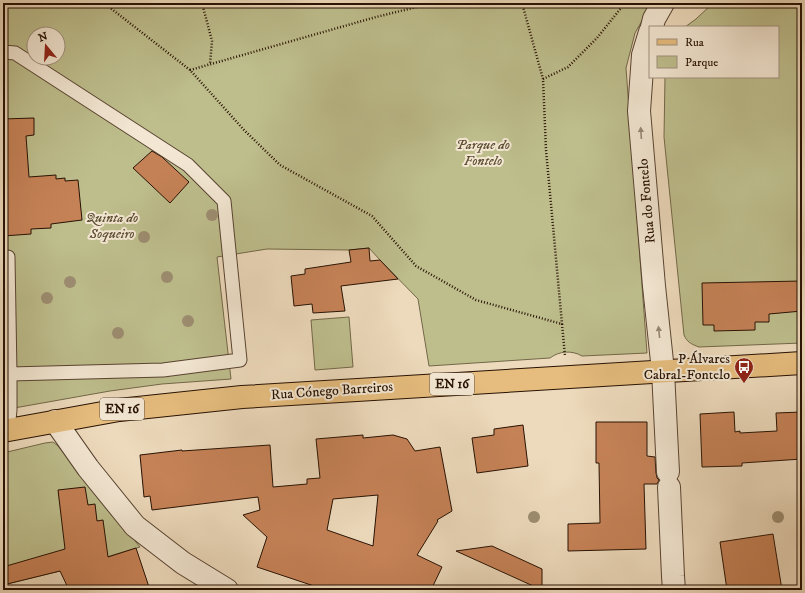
<svg xmlns="http://www.w3.org/2000/svg" width="805" height="593" font-family="'IM FELL DW Pica',serif">
<style>
.green{fill:#bebe8d;stroke:#726848;fill-rule:evenodd}
.building{fill:#c68257;stroke:#271103;fill-rule:evenodd}
.lines{fill:none;stroke-linecap:round;stroke-linejoin:round}
.lane-casing{stroke:#584331;stroke-width:15}
.street-casing{stroke:#584331;stroke-width:24}
.primary-casing{stroke:#271103;stroke-width:24}
.path{stroke:#271103;stroke-width:2.5;stroke-dasharray:1 2;stroke-linecap:butt}
.lane{stroke:#f3e7d3;stroke-width:13}
.street{stroke:#f3e7d3;stroke-width:22}
.primary{stroke:#e6bd7e;stroke-width:22}
.tree{fill:#9d8d71}
.oneway{fill:#978775}
.labels{text-anchor:middle;dominant-baseline:central;stroke-width:4;stroke-linejoin:round;paint-order:stroke}
.shield{fill:#f3e7d3;stroke:#645141;stroke-width:1}
.shield-label{font-size:13px;font-weight:bold;fill:#271103}
.park-label{font-size:14px;font-style:italic;fill:#5c4e33;stroke:#f3e7d3}
.street-label{font-size:14px;fill:#271103;stroke:#f3e7d3}
.poi-label{font-size:14px;fill:#271103;stroke:#f3e7d3;text-anchor:end}
</style>
<rect width="100%" height="100%" fill="#eddabc"/>
<filter id="stains"><feTurbulence type="fractalNoise" baseFrequency=".005" numOctaves="4"/><feColorMatrix values="0 0 0 0 .2 0 0 0 0 .09 0 0 0 0 .02 0 0 0 .5 -.17"/></filter>
<radialGradient id="worn" r=".72"><stop offset=".6" stop-color="#630" stop-opacity="0"/><stop offset="1" stop-color="#630" stop-opacity=".3"/></radialGradient>
<g class="green">
<path d="M3 3H652L635 33 626 68 647 353 582 356C572 350 559 351 550 358L429 366 418 299 380 260 369 248 349 250 267 249 217 257 231 379 162 384 110 391 3 410ZM34 34H58V58H34Z"/>
<path d="M713 3H802V343L699 347C691 344 687 342 684 335L664 137 665 77H778V27H685L696 19Z"/>
<path d="M349 317 353 367 315 370 311 320Z"/>
<path d="M53 442 58 446 140 547 60 571 3 585V453L45 443Z"/>
</g>
<g class="building">
<path d="M34 118V135L26 136 29 177 56 175V179L65 178V181L78 180 82 220 51 224V228L31 229V234L3 236V119Z"/>
<path d="M152 151 162 157 189 182 170 203 133 168Z"/>
<path d="M369 248 370 261 380 260 398 279 341 286 345 311 313 313 312 304 294 306 291 276 305 274V269L351 262 349 250Z"/>
<path d="M802 281V311L769 314V322H755V330L714 331V325H703L702 283Z"/>
<path d="M734 412 735 432 740 431V433L777 431 776 413 802 412V459L742 463V466L702 467 700 414Z"/>
<path d="M596 422H647V456L655 457 656 473 657 478 659 480 657 484H644L646 549 568 551V524L600 523 599 463H596Z"/>
<path d="M523 425 528 466 477 473 472 438 494 435V429Z"/>
<path d="M363 435V438L393 435 407 439 415 451 440 447 452 511 437 520 438 521 417 555 442 567 431 590H326L257 567 267 537 243 515 260 510 258 497 152 510 150 496 144 497 140 455 182 450V451L270 445 273 487 307 484V479L320 478 316 439ZM378 495 373 546 327 530 333 499Z"/>
<path d="M85 487 88 505 95 504 97 521 103 520 108 557 136 548 150 590H69L60 571 3 585V567L65 549 58 490Z"/>
<path d="M773 534 782 590H727L720 542Z"/>
<path d="M492 546 542 569V590L456 551Z"/>
</g>
<g class="lines">
<g class="lane-casing">
<g id="lane">
<path d="M3 52 15 53 188 165 224 201 240 360 163 370 10 374 8 257"/>
<path d="M3 374H10V410L8 430"/>
</g>
</g>
<g class="street-casing">
<g id="street">
<path d="M652 27 654 19 663 3"/>
<path d="M650 32 643 55 639 111 654 286 663 371 668 472"/>
<path d="M55 421 88 468 135 526 183 563 227 590"/>
<path d="M669 487 673 576 674 590"/>
</g>
</g>
<g class="primary-casing">
<path id="primary" d="M3 431 119 410 242 397 802 363"/>
</g>
<g class="path">
<path d="M104 3 190 70 244 130 280 165 372 216 416 266 476 300 562 324 565 356"/>
<path d="M202 3 212 41 210 64"/>
<path d="M522 3 543 79 546 150 562 324"/>
<path d="M190 70 376 17 433 3"/>
<path d="M543 79 568 67 597 38 625 3"/>
</g>
<use href="#lane" class="lane"/>
<use href="#street" class="street"/>
<use href="#primary" class="primary"/>
</g>
<g class="tree">
<circle cx="212" cy="215" r="6"/>
<circle cx="144" cy="237" r="6"/>
<circle cx="167" cy="277" r="6"/>
<circle cx="70" cy="282" r="6"/>
<circle cx="47" cy="298" r="6"/>
<circle cx="188" cy="321" r="6"/>
<circle cx="118" cy="333" r="6"/>
<circle cx="534" cy="517" r="6"/>
<circle cx="778" cy="517" r="6"/>
</g>
<defs><path id="oneway-solid" d="M-6-.8H1V-3.2L6.5 0L1 3.2V.8H-6Z"/></defs>
<g class="oneway">
<use href="#oneway-solid" transform="translate(641 133) rotate(-94)"/>
<use href="#oneway-solid" transform="translate(659 332) rotate(-96)"/>
</g>
<defs>
<g id="bus-pin" transform="scale(1)"><path d="M0 17L-7.5 6A9.5 9.5 0 1 1 7.5 6Z" fill="#8f2418" stroke="#f3e7d3"/><path d="M-5-6H5V4H4V6H2V4H-2V6H-4V4H-5ZM-3.5-4V0h7V-4ZM-3.5 1.2v1.5H-2V1.2ZM2 1.2v1.5H3.5V1.2Z" fill="#fff"/></g>
</defs>
<g fill-rule="evenodd">
<use href="#bus-pin" x="744" y="367"/>
</g>
<g class="labels">
<g class="shield">
<rect x="430" y="373" width="44" height="22" rx="3"/>
<rect x="100" y="398" width="44" height="22" rx="3"/>
</g>
<g class="shield-label">
<text x="452" y="384">EN 16</text>
<text x="122" y="409">EN 16</text>
</g>
<g class="park-label">
<text x="483" y="145">Parque do<tspan x="483" dy="16">Fontelo</tspan></text>
<text x="112" y="218">Quinta do<tspan x="112" dy="16">Soqueiro</tspan></text>
</g>
<g class="street-label">
<text transform="translate(647 201) rotate(-95)">Rua do Fontelo</text>
<text transform="translate(332 391) rotate(-4)">Rua Cónego Barreiros</text>
</g>
<g class="poi-label">
<text x="730" y="359">P Álvares<tspan x="730" dy="16">Cabral-Fontelo</tspan></text>
</g>
</g>
<rect width="805" height="593" fill="none" stroke="#eddabc" stroke-width="16"/>
<rect x="4" y="4" width="797" height="585" fill="none" stroke="#271103" stroke-width="2"/>
<rect x="8" y="8" width="789" height="577" fill="none" stroke="#271103"/>
<rect x="649" y="26" width="130" height="52" fill="#f3e7d3" stroke="#a19180"/>
<rect x="657" y="39" width="20" height="6" fill="#e6bd7e" stroke="#a19180"/>
<text x="685" y="46" font-size="12" fill="#271103">Rua</text>
<rect x="657" y="56" width="20" height="12" fill="#bebe8d" stroke="#a19180"/>
<text x="685" y="66" font-size="12" fill="#271103">Parque</text>
<g transform="translate(46 46) rotate(342)"><circle r="19" fill="#f3e7d3" stroke="#a19180"/>
<path d="M0-3L7 15L0 10L-7 15Z" fill="#8f2418"/>
<text y="-6" font-size="11" font-weight="bold" text-anchor="middle" fill="#271103">N</text>
</g>
<rect width="100%" height="100%" filter="url(#stains)"/>
<rect width="100%" height="100%" fill="url(#worn)"/>
</svg>
